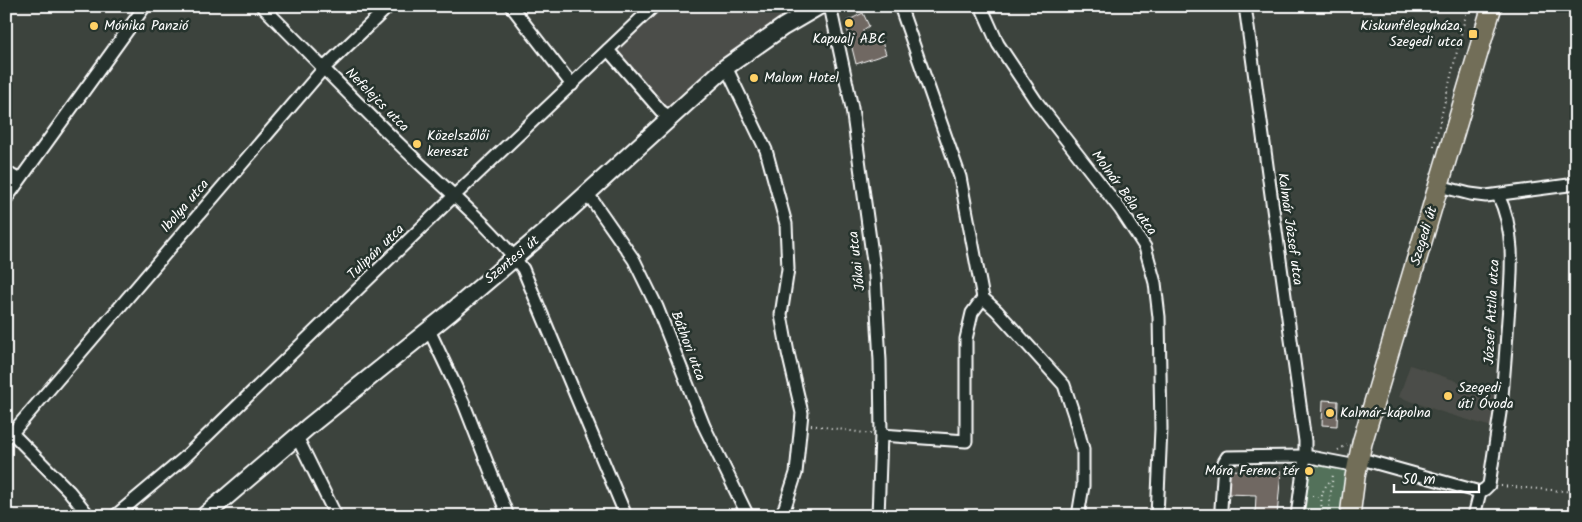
<svg xmlns="http://www.w3.org/2000/svg" width="1582" height="522" font-family="Kalam,sans-serif">
<style>
.built{fill:#4c4e48}
.green{fill:#53715a;stroke:#a9b8ac}
.building{fill:#706762;stroke:#fff}
.lines{fill:none;stroke-linecap:round;stroke-linejoin:round}
.street-casing{stroke:#fff;stroke-width:15}
.secondary-casing{stroke:#fff;stroke-width:20}
.primary-casing{stroke:#fff;stroke-width:22}
.path{stroke:#fff;stroke-width:2;stroke-dasharray:1 4;stroke-linecap:butt}
.street{stroke:#26332d;stroke-width:11}
.secondary{stroke:#26332d;stroke-width:16}
.primary{stroke:#726e59;stroke-width:19}
.poi-dot{fill:#ffd166;stroke:#26332d;stroke-width:2}
.labels{text-anchor:middle;dominant-baseline:central;stroke-width:5;stroke-linejoin:round;paint-order:stroke}
.poi-label{font-size:14px;fill:#fff;stroke:#26332d;text-anchor:start}
.street-label{font-size:14px;fill:#fff;stroke:#26332d}
</style>
<rect width="100%" height="100%" fill="#3c433d"/>
<filter id="ink" filterUnits="userSpaceOnUse"><feTurbulence type="fractalNoise" baseFrequency=".02" numOctaves="2"/><feDisplacementMap in="SourceGraphic" scale="10" xChannelSelector="R" yChannelSelector="G"/><feConvolveMatrix kernelMatrix="1 2 1 2 8 2 1 2 1" color-interpolation-filters="sRGB"/></filter>
<g filter="url(#ink)">
<g class="built">
<path d="M658 6H810L671 114 612 50Z"/>
<path d="M1410 365 1497 395 1492 427 1445 413 1399 397Z"/>
</g>
<path class="green" d="M1305 457 1356 467 1349 516H1297Z"/>
<g class="building">
<path d="M863 13 869 26 863 30 866 44 881 39 886 54 856 64 846 24 847 21Z"/>
<path d="M1323 400 1338 401 1337 426 1322 425Z"/>
<path d="M1228 470 1281 471 1277 516H1255L1256 495 1227 494Z"/>
</g>
<g class="lines">
<g class="street-casing">
<g id="street">
<path d="M262 6C314 58 365 112 419 163 455 197 494 230 523 269L626 516"/>
<path d="M511 6 572 85"/>
<path d="M830 6 852 108 875 276 880 361 881 435 878 516"/>
<path d="M900 6 960 177 983 298 997 311 1064 385 1074 415 1083 449V486L1078 516"/>
<path d="M981 6 998 44 1036 101 1120 209 1145 247 1155 283 1159 317 1161 429 1157 516"/>
<path d="M1245 6 1305 441V456L1297 516"/>
<path d="M608 50 661 111 670 117"/>
<path d="M726 67 766 150 786 224 788 269 781 315 788 353 802 413 796 473 785 507 780 516"/>
<path d="M6 172 19 180"/>
<path d="M1439 186 1470 194 1486 196 1576 184"/>
<path d="M588 194 634 260 657 307 704 426 748 516"/>
<path d="M6 199 145 6"/>
<path d="M429 330 464 404 508 516"/>
<path d="M8 429 69 491 89 516"/>
<path d="M12 433 324 68 389 6"/>
<path d="M881 435 966 441V339L972 313 983 298"/>
<path d="M297 437 336 516"/>
<path d="M1358 458 1480 492"/>
<path d="M115 516 183 459 455 195 654 6"/>
<path d="M1222 516 1221 508 1224 462 1227 457 1305 456 1357 466"/>
<path d="M1474 516 1480 492 1485 489 1489 485C1493 459 1497 433 1501 406 1504 377 1506 348 1508 319 1511 278 1517 233 1498 195"/>
</g>
</g>
<g class="secondary-casing">
<path id="secondary" d="M204 516 308 427 451 312 547 230 726 67 783 27 819 6"/>
</g>
<g class="primary-casing">
<path id="primary" d="M1350 516 1355 477 1362 443 1492 6"/>
</g>
<g class="path">
<path d="M1434 146 1468 6"/>
<path d="M811 425 871 434"/>
<path d="M1338 450 1347 445"/>
<path d="M1501 486 1576 492"/>
<path d="M1312 496 1322 497"/>
<path d="M1323 516C1320 503 1320 488 1332 480"/>
<path d="M1326 516 1329 509 1333 474"/>
</g>
<use href="#street" class="street"/>
<use href="#secondary" class="secondary"/>
<use href="#primary" class="primary"/>
</g>
</g>
<g class="poi-dot">
<circle cx="849" cy="23" r="5"/>
<circle cx="94" cy="26" r="5"/>
<rect x="1468" y="29" width="10" height="10" rx="2.5"/>
<circle cx="754" cy="78" r="5"/>
<circle cx="417" cy="144" r="5"/>
<circle cx="1448" cy="396" r="5"/>
<circle cx="1330" cy="413" r="5"/>
<circle cx="1309" cy="471" r="5"/>
</g>
<g class="labels">
<g class="poi-label">
<text x="104" y="26">Mónika Panzió</text>
<text x="1463" y="26" text-anchor="end">Kiskunfélegyháza,<tspan x="1463" dy="16">Szegedi utca</tspan></text>
<text x="849" y="39" text-anchor="middle">Kapualj ABC</text>
<text x="764" y="78">Malom Hotel</text>
<text x="427" y="136">Közelszőlői<tspan x="427" dy="16">kereszt</tspan></text>
<text x="1458" y="388">Szegedi<tspan x="1458" dy="16">úti Óvoda</tspan></text>
<text x="1340" y="413">Kalmár-kápolna</text>
<text x="1299" y="471" text-anchor="end">Móra Ferenc tér</text>
</g>
<g class="street-label">
<text transform="translate(377 100) rotate(45)">Nefelejcs utca</text>
<text transform="translate(1124 193) rotate(54)">Molnár Béla utca</text>
<text transform="translate(185 206) rotate(-49)">Ibolya utca</text>
<text transform="translate(1290 229) rotate(82)">Kalmár József utca</text>
<text transform="translate(1424 236) rotate(-73)">Szegedi út</text>
<text transform="translate(376 252) rotate(-44)">Tulipán utca</text>
<text transform="translate(512 260) rotate(-40)">Szentesi út</text>
<text transform="translate(857 261) rotate(-97)">Jókai utca</text>
<text transform="translate(1492 312) rotate(-87)">József Attila utca</text>
<text transform="translate(688 346) rotate(69)">Báthori utca</text>
</g>
</g>
<rect width="1582" height="522" fill="none" stroke="#26332d" stroke-width="25"/>
<rect x="12" y="12" width="1557" height="497" fill="none" stroke="#fff" stroke-width="2" filter="url(#ink)"/>
<path d="M1394 484v8h85v-8" fill="none" stroke="#ffffff" stroke-width="2.5"/>
<text x="1402" y="484" font-size="15" fill="#ffffff" stroke="#26332d" stroke-width="4" paint-order="stroke">50 m</text>
</svg>
